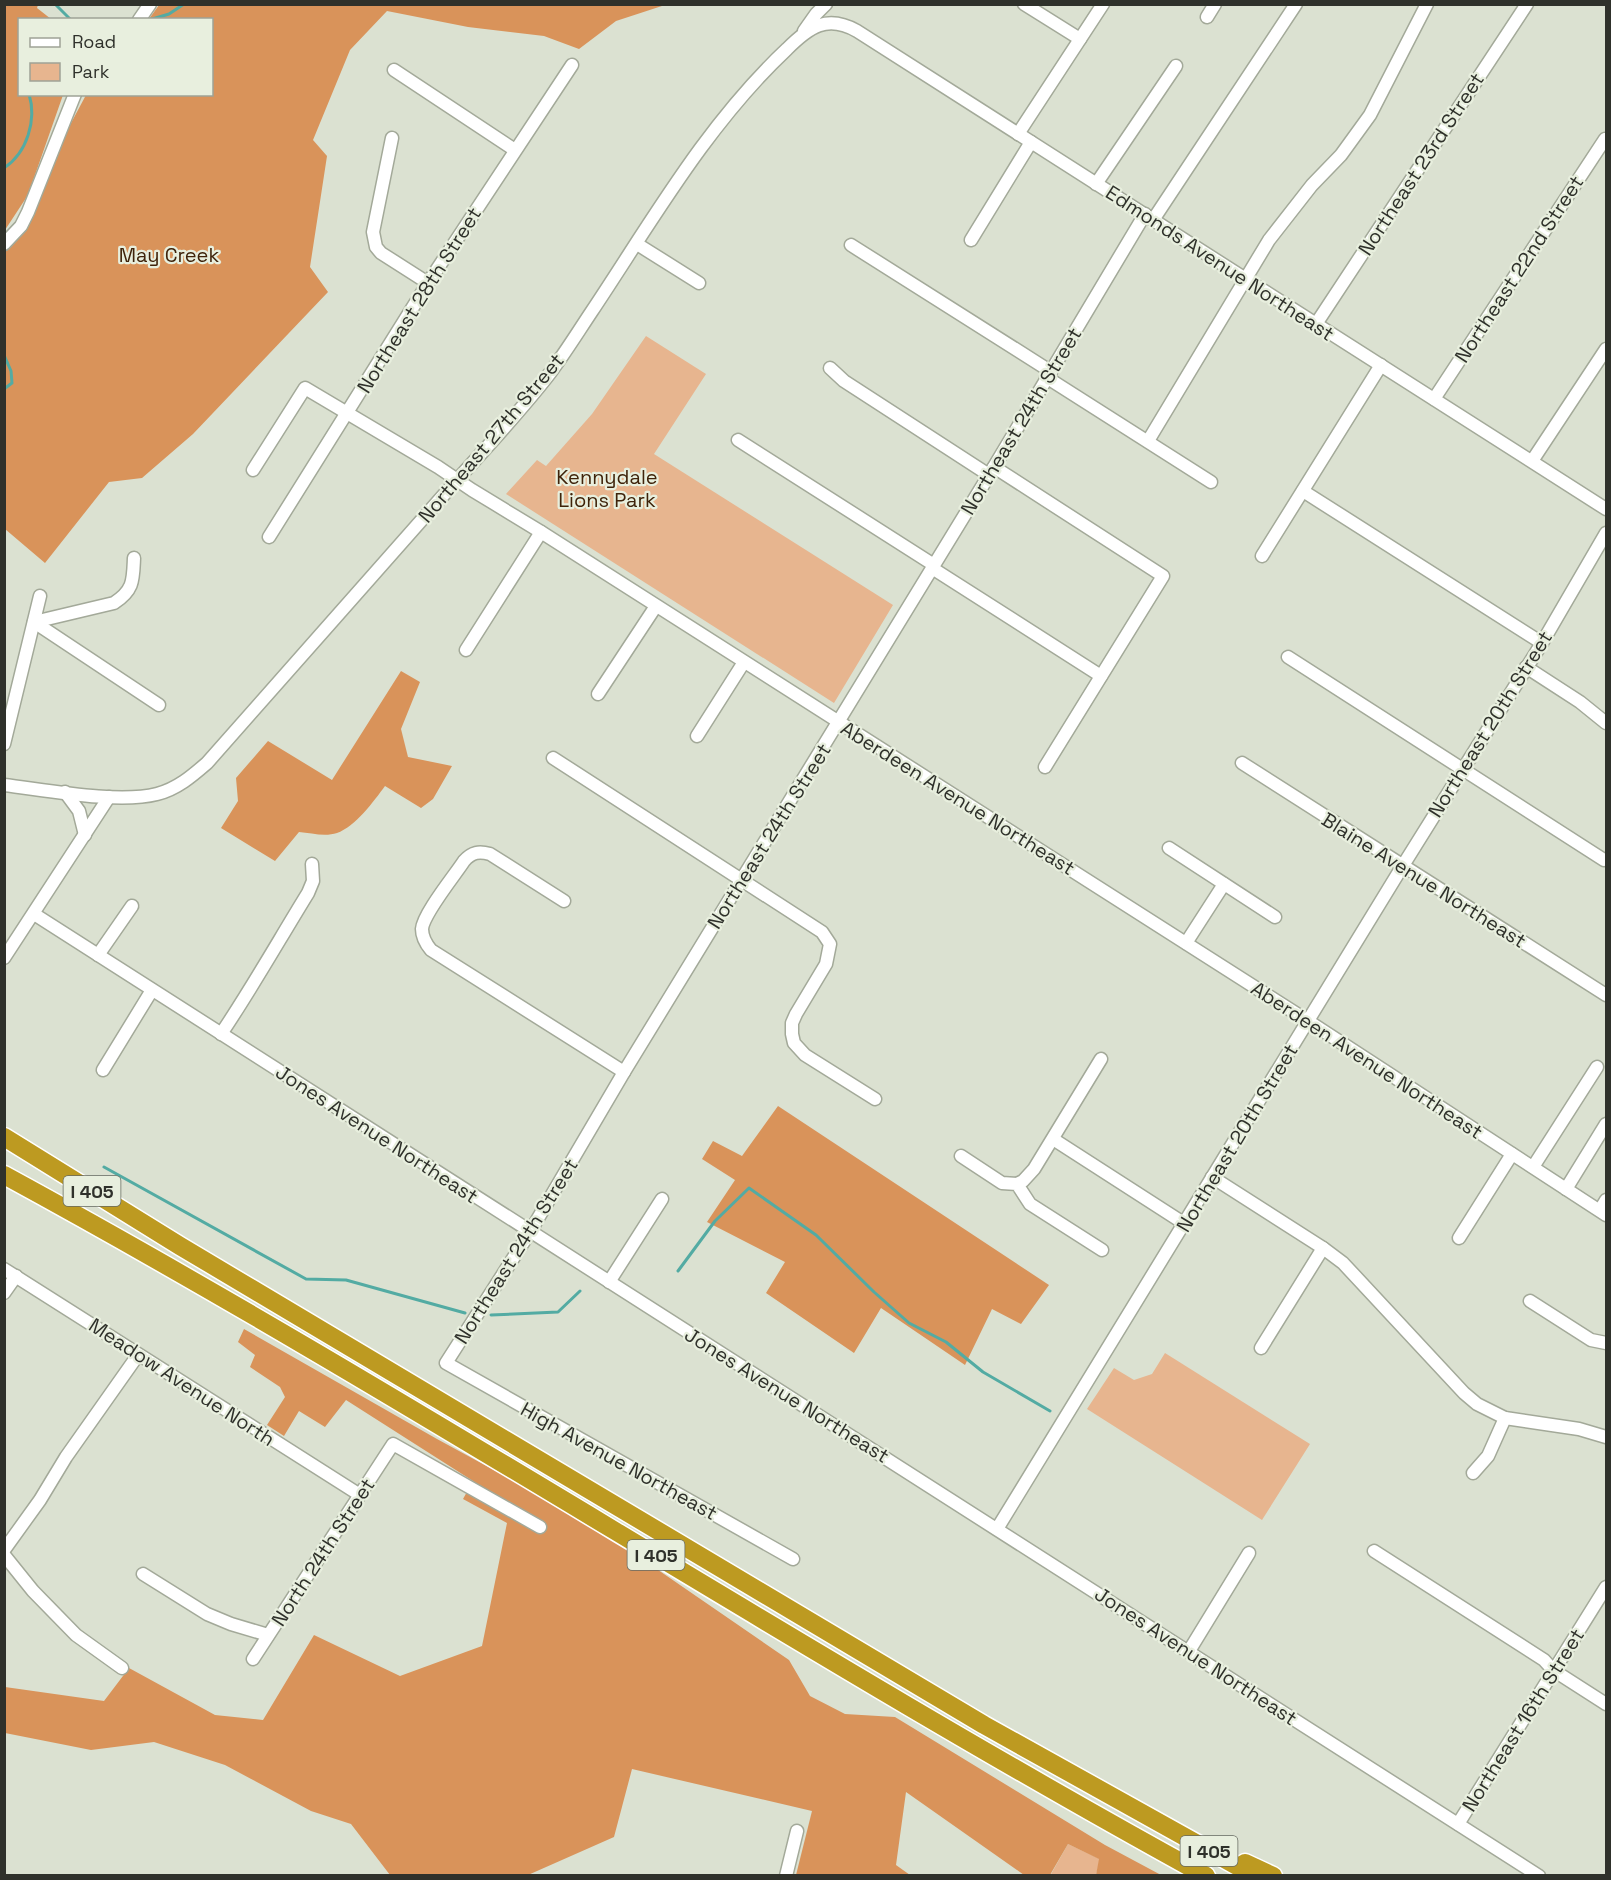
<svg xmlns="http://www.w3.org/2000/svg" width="1611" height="1880" font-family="'Space Grotesk',sans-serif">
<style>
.green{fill:#e7b58f}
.forest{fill:#d9935a}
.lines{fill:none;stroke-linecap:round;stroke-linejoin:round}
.stream{stroke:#53aba3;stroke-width:3}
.minor-casing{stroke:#a3a999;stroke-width:15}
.highway-casing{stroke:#fff;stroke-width:21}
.minor{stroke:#fff;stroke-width:12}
.highway{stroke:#bd9a21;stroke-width:18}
.labels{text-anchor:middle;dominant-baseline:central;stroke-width:4.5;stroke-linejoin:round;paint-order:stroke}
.shield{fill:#e8efde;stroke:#666a61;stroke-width:1.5}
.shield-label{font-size:18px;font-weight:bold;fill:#2f312b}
.street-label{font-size:20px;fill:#2f312b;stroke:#e8efde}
.park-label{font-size:20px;fill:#3f230a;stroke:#e8efde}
</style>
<rect width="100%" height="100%" fill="#dbe1d1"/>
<g class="green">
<path d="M646 336 706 374 654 454 893 605 834 703 506 494 537 460 546 466 592 414Z"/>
<path d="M1165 1353 1310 1444 1262 1520 1087 1409 1114 1368 1134 1380 1152 1374Z"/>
<path d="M1068 1844 1100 1859 1096 1875 1050 1876Z"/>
</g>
<g class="forest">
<path d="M5 4 38 5 37 8 51 19 20 20V94L63 95 28 195 5 230Z"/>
<path d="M159 5H665L616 21 579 49 544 36 468 27 387 11 350 50 313 140 327 156 310 267 328 292 193 434 142 478 109 482 45 563 5 529 4 251 28 227 63 138 86 95 212 94V20L149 19Z"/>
<path d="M401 671 420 682 401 729 408 757 452 766 433 799 421 808 385 786C374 801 355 827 337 833 325 837 311 833 299 832L275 861 221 828 238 801 236 778 268 741 332 780Z"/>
<path d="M778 1106 1049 1285 1021 1324 992 1309 965 1365 881 1308 854 1353 766 1293 785 1262 707 1222 735 1180 702 1159 713 1141 742 1156Z"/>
<path d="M244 1329 437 1439 584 1519 789 1660 810 1696 845 1714 895 1717 1105 1845 1161 1875H1096L1099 1859 1068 1844 1050 1875H1024L906 1792 896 1865 910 1875H796L812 1811 632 1769 614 1837 528 1875H390L351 1824 311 1811 225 1765 154 1742 91 1750 5 1733V1687L104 1701 129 1668 215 1715 263 1720 314 1635 400 1676 482 1646 507 1523 463 1499 473 1481 346 1400 325 1427 299 1411 284 1436 267 1425 285 1397 280 1387 250 1367 255 1355 238 1342Z"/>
</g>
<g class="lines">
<g class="stream">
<path d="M55 4 71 20"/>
<path d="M149 20 169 14 184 4"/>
<path d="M4 168C27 153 37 120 29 94"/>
<path d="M4 355 11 371 12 383 4 389"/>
<path d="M104 1167 306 1279 346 1280 465 1313"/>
<path d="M678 1271 715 1221 749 1188 816 1235 874 1292 909 1323 946 1342 983 1372 1050 1411"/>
<path d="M491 1315 558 1312 580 1291"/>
</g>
<g class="minor-casing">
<g id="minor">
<path d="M1024 4 1080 39"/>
<path d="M1207 17 1215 4"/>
<path d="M139 20 150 4"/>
<path d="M804 31 816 14 826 4"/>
<path d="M394 70 515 150"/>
<path d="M1018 134 1103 4"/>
<path d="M392 138 373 232 376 247 381 253 428 283"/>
<path d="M1096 184 1176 66"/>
<path d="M1153 220 1296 4"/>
<path d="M971 240 1031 142"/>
<path d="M4 244 21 226 28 212 75 94"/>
<path d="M637 244 699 283"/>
<path d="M851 245 1050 371"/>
<path d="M1316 324 1527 4"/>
<path d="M830 368 844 381 989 475"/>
<path d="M1046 377 1211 482"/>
<path d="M1434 399 1605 139"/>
<path d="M738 440 934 565"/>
<path d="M1148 441 1269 240 1312 185 1341 155 1370 115 1427 4"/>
<path d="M1532 461 1606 349"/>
<path d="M994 467 1163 576 1045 767"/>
<path d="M253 470 305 388 438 467 472 490 541 532 1308 1021 1606 1215"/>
<path d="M1303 491 1542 643"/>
<path d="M269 537 428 283 572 65"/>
<path d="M1262 556 1381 365"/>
<path d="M932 568 1101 676"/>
<path d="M34 622 159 705"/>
<path d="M34 622 114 603C134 590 133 580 134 558"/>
<path d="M466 650 541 532"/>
<path d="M1288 657 1604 860"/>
<path d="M1526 667 1580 702 1606 723"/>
<path d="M598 694 656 606"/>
<path d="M697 736 744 662"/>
<path d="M4 744 40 596"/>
<path d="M553 758 822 932 830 944 826 964 796 1014 792 1023V1034L794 1043 805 1055 875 1099"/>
<path d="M1242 763 1606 995"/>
<path d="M4 785C46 790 118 804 157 794 177 789 192 776 207 763 283 677 358 592 434 506 472 462 514 420 550 373 565 353 578 332 592 311 652 221 707 124 787 49 809 27 827 14 857 31L1606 509"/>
<path d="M65 792 79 811 85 835"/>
<path d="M1169 848 1275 917"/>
<path d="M564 901 490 854C479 851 472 852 464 861 455 875 423 914 422 929 422 937 426 944 431 950L624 1072"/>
<path d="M34 914 1539 1876"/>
<path d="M1186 943 1224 884"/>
<path d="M98 955 132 906"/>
<path d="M4 958 109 797"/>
<path d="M221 1034C252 988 279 940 308 893L313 881 312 864"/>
<path d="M103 1070 152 990"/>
<path d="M1053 1139 1185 1224"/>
<path d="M961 1156 1002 1183 1017 1184 1030 1204 1102 1250"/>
<path d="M1533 1167 1597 1067"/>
<path d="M1212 1177 1323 1248 1343 1263 1464 1393 1477 1404 1505 1418 1579 1429 1606 1437"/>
<path d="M1017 1184 1023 1181 1034 1169 1101 1059"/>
<path d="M1566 1189 1606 1124"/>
<path d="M1600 1210 1606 1200"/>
<path d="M1459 1238 1512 1154"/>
<path d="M4 1269 360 1495"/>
<path d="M609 1282 662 1199"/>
<path d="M4 1293 16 1276"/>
<path d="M1530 1301 1591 1340 1606 1343"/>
<path d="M1261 1348 1323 1248"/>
<path d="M1473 1473 1488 1456 1505 1418"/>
<path d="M997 1529 1402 867 1542 643 1606 533"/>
<path d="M4 1550 40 1500 66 1457 138 1355"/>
<path d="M1374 1551 1544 1660 1553 1670 1606 1704"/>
<path d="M4 1555 33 1591 76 1635 122 1668"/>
<path d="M793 1559 446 1363 530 1232 624 1072 994 467 1145 214"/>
<path d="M143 1574 207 1614 231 1624 268 1635"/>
<path d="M1189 1651 1249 1553"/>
<path d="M253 1659 393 1444 540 1527"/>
<path d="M1458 1824 1606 1587"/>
<path d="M786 1876 797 1831"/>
</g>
</g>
<g class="highway-casing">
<g id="highway">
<path d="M4 1137 180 1246 984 1725 1255 1876"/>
<path d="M4 1175C412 1397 799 1653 1206 1876"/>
<path d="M1245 1863 1273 1876"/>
</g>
</g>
<use href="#minor" class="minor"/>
<use href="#highway" class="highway"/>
</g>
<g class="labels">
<g class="shield">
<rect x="63.5" y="1176" width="57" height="30" rx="4.5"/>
<rect x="627.5" y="1540" width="57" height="30" rx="4.5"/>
<rect x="1180.5" y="1836" width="57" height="30" rx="4.5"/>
</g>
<g class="shield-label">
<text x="92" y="1191">I 405</text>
<text x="656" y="1555">I 405</text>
<text x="1209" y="1851">I 405</text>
</g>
<g class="street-label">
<text transform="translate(1421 164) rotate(-57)">Northeast 23rd Street</text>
<text transform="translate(1220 263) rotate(33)">Edmonds Avenue Northeast</text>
<text transform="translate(1519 269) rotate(-57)">Northeast 22nd Street</text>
<text transform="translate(419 300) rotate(-58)">Northeast 28th Street</text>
<text transform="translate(1021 421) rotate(-59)">Northeast 24th Street</text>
<text transform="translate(491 438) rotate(-50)">Northeast 27th Street</text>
<text transform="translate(1490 724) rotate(-58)">Northeast 20th Street</text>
<text transform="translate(958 798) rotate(32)">Aberdeen Avenue Northeast</text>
<text transform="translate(769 836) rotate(-58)">Northeast 24th Street</text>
<text transform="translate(1424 880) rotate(32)">Blaine Avenue Northeast</text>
<text transform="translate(1367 1060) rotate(33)">Aberdeen Avenue Northeast</text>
<text transform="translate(377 1134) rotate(33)">Jones Avenue Northeast</text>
<text transform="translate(1237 1138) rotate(-59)">Northeast 20th Street</text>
<text transform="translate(516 1251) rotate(-58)">Northeast 24th Street</text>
<text transform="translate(182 1382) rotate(33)">Meadow Avenue North</text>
<text transform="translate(787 1395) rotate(32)">Jones Avenue Northeast</text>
<text transform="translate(619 1461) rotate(29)">High Avenue Northeast</text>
<text transform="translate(323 1552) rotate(-57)">North 24th Street</text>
<text transform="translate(1196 1656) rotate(33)">Jones Avenue Northeast</text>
<text transform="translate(1523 1720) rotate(-58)">Northeast 16th Street</text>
</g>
<g class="park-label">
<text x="169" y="255">May Creek</text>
<text x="607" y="477">Kennydale<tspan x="607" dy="23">Lions Park</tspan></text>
</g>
</g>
<rect width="1611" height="1880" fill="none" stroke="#2f312b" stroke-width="12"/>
<rect x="18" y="18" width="195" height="78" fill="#e8efde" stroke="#9ea396" stroke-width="1.5"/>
<rect x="30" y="38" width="30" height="9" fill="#ffffff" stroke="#9ea396" stroke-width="1.5"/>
<text x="72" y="48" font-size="18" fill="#2f312b">Road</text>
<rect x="30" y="63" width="30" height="18" fill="#e7b58f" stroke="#9ea396" stroke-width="1.5"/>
<text x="72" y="78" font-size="18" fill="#2f312b">Park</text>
</svg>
